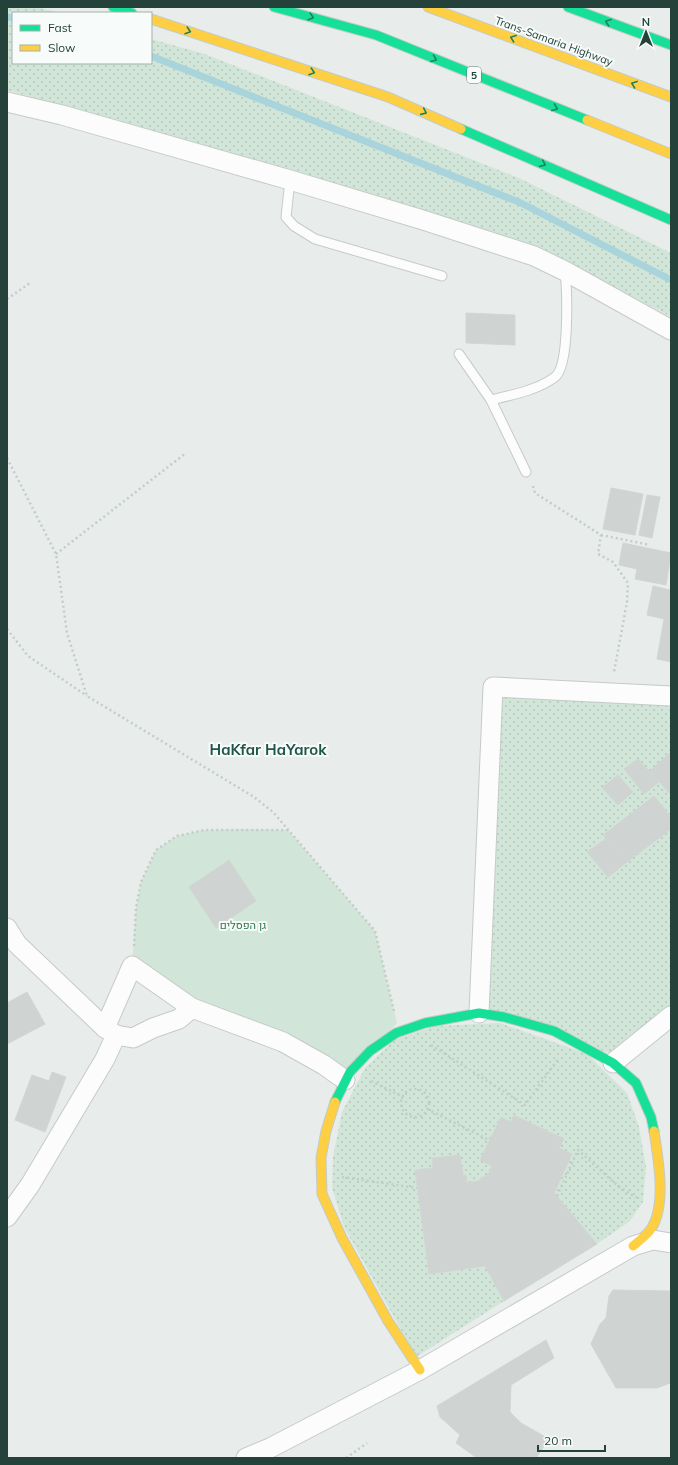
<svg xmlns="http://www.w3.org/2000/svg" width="678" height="1465" font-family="Mulish,Heebo,sans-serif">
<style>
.grass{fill:url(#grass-dots)}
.green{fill:#d1e6d8}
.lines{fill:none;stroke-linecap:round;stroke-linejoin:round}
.stream{stroke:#a9d4db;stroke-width:7}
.building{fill:#cfd4d2;stroke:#d1d6d4}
.lane-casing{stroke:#c5cac8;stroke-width:11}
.street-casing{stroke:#c5cac8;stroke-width:21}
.fast-casing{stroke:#c3cbc8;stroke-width:11}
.slow-casing{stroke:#c3cbc8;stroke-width:11}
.path{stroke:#c3ccca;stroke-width:2.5;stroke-dasharray:2 3;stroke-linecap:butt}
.lane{stroke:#fcfcfc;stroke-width:9}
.street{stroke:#fcfcfc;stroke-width:19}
.fast{stroke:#16e098;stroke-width:9}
.slow{stroke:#ffcf43;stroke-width:9}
.oneway{stroke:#1e8160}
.labels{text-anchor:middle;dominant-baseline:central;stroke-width:4;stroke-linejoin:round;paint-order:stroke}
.shield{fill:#f7fbf9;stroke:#637a73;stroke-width:1}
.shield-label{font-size:10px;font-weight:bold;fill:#24423a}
.street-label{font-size:11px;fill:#24423a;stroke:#f7fbf9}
.park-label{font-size:11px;fill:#2d7a4b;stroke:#f7fbf9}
.district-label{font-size:15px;font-weight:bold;fill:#1f5548;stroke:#f7fbf9}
</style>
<defs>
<pattern id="grass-dots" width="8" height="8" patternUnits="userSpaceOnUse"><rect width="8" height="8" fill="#d1e6d8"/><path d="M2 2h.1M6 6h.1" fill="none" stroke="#b3c6ba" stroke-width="1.8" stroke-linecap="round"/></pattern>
</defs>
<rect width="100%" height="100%" fill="#e8edeb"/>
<g class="grass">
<path d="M7 7H37L59 13H13V63H151V39L205 54 519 178 671 253V317L542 248 344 186 7 90Z"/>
<path d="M493 694 630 699 671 705V1008L609 1053 483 1009Z"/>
<path d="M500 1023 587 1054 627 1093 639 1127 646 1167 643 1202 630 1221 597 1244 554 1193 572 1154 559 1148 564 1139 515 1115 489 1173 478 1181 467 1183 463 1175 460 1155 432 1158 433 1168 415 1170 429 1274 485 1266 504 1301 416 1357 344 1227 332 1188 333 1157 342 1112 365 1068 394 1040 436 1026Z"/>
</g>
<path class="green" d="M245 829 288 830 375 931 397 1023 351 1070 192 1008 132 966 136 908 141 882 156 850 177 836 204 830Z"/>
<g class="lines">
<g class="stream">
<path d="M7 17 13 18"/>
<path d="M151 56 521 203 671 280"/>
</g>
</g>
<g class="building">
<path d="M466 313 515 315V345L466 343Z"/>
<path d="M611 488 643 494 635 535 603 529Z"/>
<path d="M647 495 660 497 652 538 639 535Z"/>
<path d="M623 543 671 553 666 585 635 579 637 569 619 565Z"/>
<path d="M671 583V662L657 659 664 619 647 615 653 586 670 590Z"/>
<path d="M671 752V795L650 771Z"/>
<path d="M638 759 659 782 644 794 624 769Z"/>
<path d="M618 775 633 792 618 805 602 788Z"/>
<path d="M654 796 671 817V829L627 862 603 835Z"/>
<path d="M606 839 627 862 608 877 587 852Z"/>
<path d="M229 860 256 901 216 928 189 887Z"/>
<path d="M27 992 45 1024 7 1044V1003Z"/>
<path d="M52 1072 66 1077 45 1132 15 1120 32 1075 49 1081Z"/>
<path d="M514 1115 564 1139 559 1148 572 1154 554 1193 597 1244 504 1301 485 1266 429 1274 415 1170 433 1168 432 1158 460 1155 463 1175H466L467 1183 478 1181 489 1173 492 1166 480 1160 501 1117 511 1122Z"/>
<path d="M613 1290 671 1291 670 1383 657 1388H616L591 1344 600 1324 606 1318 609 1296Z"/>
<path d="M546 1340 554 1358 511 1385 510 1412 521 1423 549 1439 536 1458H477L456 1443 460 1435 440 1417 437 1406Z"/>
</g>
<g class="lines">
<g class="lane-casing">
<g id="lane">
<path d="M290 180 286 217 294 226 315 239 442 276"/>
<path d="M459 354 491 400 526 472"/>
<path d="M491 400C512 395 538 390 555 377 570 365 567 290 565 271"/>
</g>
</g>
<g class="street-casing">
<g id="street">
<path d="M7 102 62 115 290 180 423 220 534 256 565 271 671 330"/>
<path d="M7 928 17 944 105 1028 116 1035 133 1038 153 1028 179 1019 192 1008 283 1042 324 1065 345 1080"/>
<path d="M479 1013 493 687 671 696"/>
<path d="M105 1028 132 966 192 1008"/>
<path d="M613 1063 671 1016"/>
<path d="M7 1217 30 1185 105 1059 116 1035"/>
<path d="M246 1458 270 1448 420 1370 633 1246 653 1240 671 1243"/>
</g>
</g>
<g class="fast-casing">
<g id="fast">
<path d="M113 7 132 13"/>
<path d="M274 7 376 35 587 120"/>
<path d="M568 7 671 45"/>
<path d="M461 129 671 220"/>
<path d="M335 1102 350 1072 370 1051 396 1033 425 1023 479 1013 504 1017 554 1031 613 1063 636 1083 651 1117 654 1131"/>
</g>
</g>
<g class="slow-casing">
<g id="slow">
<path d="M428 7 671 97"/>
<path d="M151 19 388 97 461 129"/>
<path d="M587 120 671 154"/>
<path d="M335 1102 326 1131 321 1158 322 1194 342 1238 388 1321 420 1370"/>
<path d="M633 1246C639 1241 647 1235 651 1229 667 1205 658 1158 654 1131"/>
</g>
</g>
<g class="path">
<path d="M7 299 30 283"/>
<path d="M7 458 56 554 67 633 87 696 254 797 273 812 375 931 394 1011"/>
<path d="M533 486 535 493 601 535 598 554 613 562 628 583 627 602 614 672"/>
<path d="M601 535 650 545"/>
<path d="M56 554 186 453"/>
<path d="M7 629 28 656 87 696"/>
<path d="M134 946 136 908 141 882 156 850 177 836 204 830H288"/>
<path d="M431 1045 525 1105 558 1059"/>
<path d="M371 1081 403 1097"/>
<circle cx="415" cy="1103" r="14"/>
<path d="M427 1109 487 1139"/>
<path d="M342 1177 417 1188"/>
<path d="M557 1196 578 1150 618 1186 637 1198"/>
<path d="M346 1458 367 1443"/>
</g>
<use href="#lane" class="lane"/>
<use href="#street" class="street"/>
<use href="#fast" class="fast"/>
<use href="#slow" class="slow"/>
</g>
<defs><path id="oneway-chevron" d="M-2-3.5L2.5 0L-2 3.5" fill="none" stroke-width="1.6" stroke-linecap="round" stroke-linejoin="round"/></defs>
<g class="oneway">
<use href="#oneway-chevron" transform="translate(311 17) rotate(16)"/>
<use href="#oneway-chevron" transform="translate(608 22) rotate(-160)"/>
<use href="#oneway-chevron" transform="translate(188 31) rotate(18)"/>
<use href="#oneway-chevron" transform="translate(513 38) rotate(-160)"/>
<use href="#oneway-chevron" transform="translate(434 59) rotate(22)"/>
<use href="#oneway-chevron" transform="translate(312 72) rotate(18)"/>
<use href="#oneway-chevron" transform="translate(634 84) rotate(-160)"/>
<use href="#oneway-chevron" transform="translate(555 108) rotate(22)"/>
<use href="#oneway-chevron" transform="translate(424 112) rotate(24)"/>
<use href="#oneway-chevron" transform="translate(543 164) rotate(24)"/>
</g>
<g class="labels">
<rect class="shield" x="467" y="67" width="14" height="16" rx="3"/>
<g class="shield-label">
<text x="474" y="75">5</text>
</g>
<g class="street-label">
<text transform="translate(554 41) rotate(20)">Trans-Samaria Highway</text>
</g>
<g class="park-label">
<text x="243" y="925">גן הפסלים</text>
</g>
<g class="district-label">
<text x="268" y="749">HaKfar HaYarok</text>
</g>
</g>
<rect width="678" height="1465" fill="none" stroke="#24423a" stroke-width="16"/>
<rect x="12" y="12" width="140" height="52" fill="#f7fbf9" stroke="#a3b1ad"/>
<rect x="20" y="25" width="20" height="6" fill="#16e098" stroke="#a3b1ad"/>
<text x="48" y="32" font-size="12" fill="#24423a">Fast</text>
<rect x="20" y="45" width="20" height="6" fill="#ffcf43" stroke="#a3b1ad"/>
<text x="48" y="52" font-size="12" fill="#24423a">Slow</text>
<g transform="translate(646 32)" stroke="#f7fbf9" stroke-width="3" paint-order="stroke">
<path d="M0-3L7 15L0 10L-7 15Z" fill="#24423a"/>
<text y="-6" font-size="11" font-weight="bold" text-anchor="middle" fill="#24423a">N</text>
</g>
<path d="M538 1445v6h67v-6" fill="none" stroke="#24423a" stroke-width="2"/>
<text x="544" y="1445" font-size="12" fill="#24423a" stroke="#f7fbf9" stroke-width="3" paint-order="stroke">20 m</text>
</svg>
